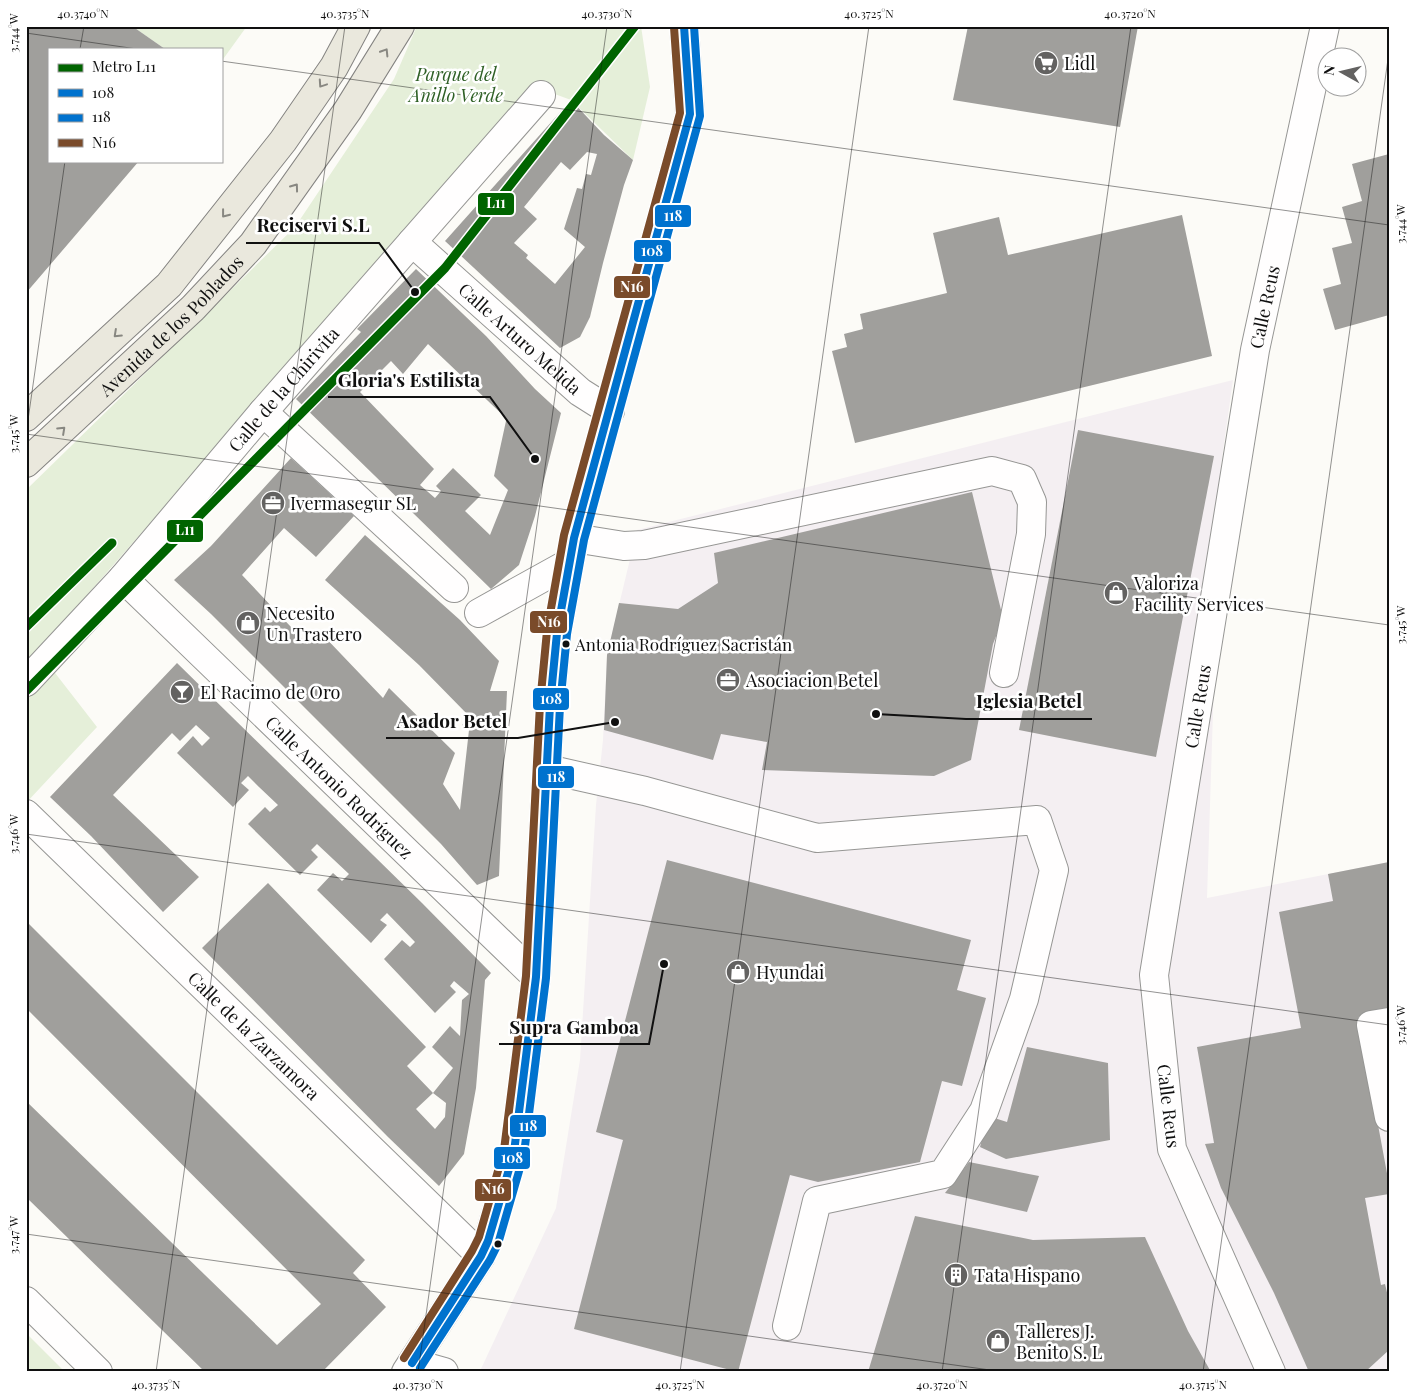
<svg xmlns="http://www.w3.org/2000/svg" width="1415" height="1398" font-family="'Playfair Display',serif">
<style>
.industrial{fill:#f4eff2}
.green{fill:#e5efd9}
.building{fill:#a09f9c;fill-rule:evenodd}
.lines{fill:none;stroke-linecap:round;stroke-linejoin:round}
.minor-casing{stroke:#969694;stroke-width:30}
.major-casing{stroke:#848381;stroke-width:30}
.minor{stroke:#fffefe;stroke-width:28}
.major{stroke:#eae8dd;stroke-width:28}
.bus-1-casing{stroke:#fff;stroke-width:11}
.bus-2-casing{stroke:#fff;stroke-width:11}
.bus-3-casing{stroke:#fff;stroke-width:11}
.bus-1{stroke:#0072ce;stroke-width:8}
.bus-2{stroke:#0072ce;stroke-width:8}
.bus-3{stroke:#7a4b2a;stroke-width:8}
.metro-1-casing{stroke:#fff;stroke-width:12}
.metro-1{stroke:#006400;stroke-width:9}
.oneway{stroke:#888781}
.ticks{fill:none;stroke:#101010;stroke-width:1;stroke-opacity:0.45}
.bus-dot{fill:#101010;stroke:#fff;stroke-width:2}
.labels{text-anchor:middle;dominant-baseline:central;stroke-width:5;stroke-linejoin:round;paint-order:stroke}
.bus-label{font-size:17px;fill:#101010;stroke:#fff;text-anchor:start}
.poi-label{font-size:18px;fill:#101010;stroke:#fff;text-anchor:start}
.park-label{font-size:18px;font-style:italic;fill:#306127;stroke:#fff}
.street-label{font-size:18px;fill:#101010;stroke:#fff}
.leader{fill:none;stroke:#101010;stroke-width:2}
.callout-dot{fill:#101010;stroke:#fff;stroke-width:2}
.callout-label{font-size:19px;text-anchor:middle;font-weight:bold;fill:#101010;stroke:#fff;stroke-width:5;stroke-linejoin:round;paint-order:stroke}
.line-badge{stroke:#fff;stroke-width:2}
.badge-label{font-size:14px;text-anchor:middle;font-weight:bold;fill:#fff}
.neatline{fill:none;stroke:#101010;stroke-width:2}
.ticks-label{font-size:12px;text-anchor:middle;fill:#101010}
</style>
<rect width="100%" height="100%" fill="#fcfbf7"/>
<path class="industrial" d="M1233 380 1221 465 1207 898 1389 862V1372L480 1371 556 1208 580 1060 596 805 603 740 607 655 637 530Z"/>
<g class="green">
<path d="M132 26H247L221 62V49H165Z"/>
<path d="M417 26H641L650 87 633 160 571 100 533 86 38 651 97 727 26 803V490L295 227 394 79Z"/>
<path d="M26 1333 63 1370 62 1372H26Z"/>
</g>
<g class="building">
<path d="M26 26H132L165 49H49V161H139L26 293Z"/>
<path d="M968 26H1138L1120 127 953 100Z"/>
<path d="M571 100 604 135 633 160 624 185 603 263 590 317 580 337 560 348 445 241ZM587 152 597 154 591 175 586 174 582 189 577 188 564 229 585 247 555 284 526 258 528 255 514 243 537 219 524 207 561 162 570 170Z"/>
<path d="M1389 154V315L1335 330 1323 289 1341 284 1332 248 1352 243 1342 207 1362 201 1352 164Z"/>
<path d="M1182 215 1212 356 855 443 832 351 847 347 844 334 863 329 860 314 947 293 933 233 999 217 1008 255Z"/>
<path d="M416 269 486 336 535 389 561 413 535 516 519 565 491 589 296 399 361 332 357 329ZM428 344 507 419 506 421 494 476 508 490 490 535 465 511 481 495 453 468 436 486 441 491 435 498 420 485 434 469 360 392 391 361 403 374Z"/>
<path d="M1078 430 1214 456 1156 757 1019 730Z"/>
<path d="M291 458 354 516 316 557 284 528 242 575 307 644 320 632 383 698 389 688 455 753 443 784 460 810 469 730 462 725 469 716 419 665 325 580 365 535 460 620 499 661 490 691H507L499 876 477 885 441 844 211 614 174 580 211 546Z"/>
<path d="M972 492 1003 618 993 644 971 760 934 776 762 770 767 742 721 734 713 760 604 730 607 655 619 603 678 609 718 583 714 553Z"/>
<path d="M177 663 422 903 491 973 485 980 476 1088 464 1154 439 1186 388 1137 202 948 268 883 426 1047 407 1066 433 1093 453 1068 432 1047 450 1026 460 1036 462 1000 469 994 454 981 450 986 456 992 435 1013 384 959 402 940 410 947 415 942 387 913 380 920 387 925 371 943 317 890 333 873 342 881 349 874 317 844 311 850 318 857 300 875 248 824 265 807 270 812 278 805 259 787 248 776 241 783 249 790 233 807 177 753 193 736 202 746 210 738 196 725 180 741 172 733 113 795 199 877 163 912 91 836 50 797ZM433 1093 446 1103 445 1117 435 1129 416 1109Z"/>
<path d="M667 860 971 940 957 990 986 998 962 1086 942 1081 920 1162 818 1182 790 1175 738 1372 574 1329 623 1140 596 1132Z"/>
<path d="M1389 862V1011L1358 1017 1389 1184V1194L1365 1198 1381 1285 1385 1284 1389 1301V1350L1365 1372H1309L1274 1293 1221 1188 1205 1144 1214 1143 1197 1047 1301 1028 1279 912 1333 901 1328 874Z"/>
<path d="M26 921 365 1260 353 1273 386 1307 322 1372H205L26 1197V1101L277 1345 321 1304 26 1008Z"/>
<path d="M1027 1047 1108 1063 1110 1140 1006 1159 980 1147 988 1116 1007 1122Z"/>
<path d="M969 1162 1039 1176 1027 1212 945 1193Z"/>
<path d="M915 1216 1033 1240 1145 1237 1188 1331 1211 1372H868Z"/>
</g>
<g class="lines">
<g class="minor-casing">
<g id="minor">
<path id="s1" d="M412 242 580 392 610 411"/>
<path d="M263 412 454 588"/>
<path d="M574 538 624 546 644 545 992 471 1022 479 1032 502 1031 534 1004 673"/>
<path id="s2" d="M123 578 536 977"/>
<path d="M479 613 569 563"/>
<path id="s3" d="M26 682 123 578 263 412 541 95"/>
<path d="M547 769 645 791 817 838 1037 820 1054 870 1024 999 984 1111 943 1174 817 1201 787 1326"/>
<path id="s4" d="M26 814 481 1256"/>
<path d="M1389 1022 1371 1025 1389 1117"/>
<path d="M26 1301 98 1372"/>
<path d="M412 1363 444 1372"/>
<path d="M406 1372 481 1256 488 1241 514 1152 536 977 550 705 557 633 574 538 690 114 684 26"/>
<path id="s5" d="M1271 1372 1172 1149 1154 975 1255 350 1325 26"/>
</g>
</g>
<g class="major-casing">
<g id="major">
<path d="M26 417 169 285 283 141 334 67 356 26"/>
<path id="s6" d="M26 463 193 308 253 244 348 110 400 26"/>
</g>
</g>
<use href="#minor" class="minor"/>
<use href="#major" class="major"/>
<g class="bus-1-casing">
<path id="bus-1" d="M412 1363 481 1256 488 1241 514 1152 536 977 550 705 557 633 574 538 690 114 684 26"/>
</g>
<g class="bus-2-casing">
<path id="bus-2" d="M420 1368 490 1260 498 1244 524 1154 546 978 560 706 567 634 584 540 700 116 694 26"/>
</g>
<g class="bus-3-casing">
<path id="bus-3" d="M404 1358 472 1251 479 1237 504 1150 526 976 540 704 547 631 564 535 680 113 674 27"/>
</g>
<use href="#bus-1" class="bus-1"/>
<use href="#bus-2" class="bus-2"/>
<use href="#bus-3" class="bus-3"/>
<g class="metro-1-casing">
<g id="metro-1">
<path d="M26 627 112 543"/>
<path d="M26 691 445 268 635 26"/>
</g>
</g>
<use href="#metro-1" class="metro-1"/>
</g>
<defs><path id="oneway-chevron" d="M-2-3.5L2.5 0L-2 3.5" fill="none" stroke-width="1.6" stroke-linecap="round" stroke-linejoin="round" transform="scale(1.25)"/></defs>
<g class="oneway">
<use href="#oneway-chevron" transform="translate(385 52) rotate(-58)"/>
<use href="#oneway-chevron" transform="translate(322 84) rotate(124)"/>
<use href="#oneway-chevron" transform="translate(295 187) rotate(-54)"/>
<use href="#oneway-chevron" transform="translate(225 214) rotate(128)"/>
<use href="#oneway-chevron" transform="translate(117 334) rotate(137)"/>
<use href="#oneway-chevron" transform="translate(62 430) rotate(-43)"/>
</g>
<path class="ticks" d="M26 33 137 49M80 49 84 26M221 61 1389 225M26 434 1389 625M26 434 65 161M26 834 1389 1025M26 1234 1004 1372M156 1372 345 26M418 1372 607 26M680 1372 869 26M942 1372 1131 26M1203 1372 1389 52"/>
<defs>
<g id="supermarket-disc" transform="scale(1.25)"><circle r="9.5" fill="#636261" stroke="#fff"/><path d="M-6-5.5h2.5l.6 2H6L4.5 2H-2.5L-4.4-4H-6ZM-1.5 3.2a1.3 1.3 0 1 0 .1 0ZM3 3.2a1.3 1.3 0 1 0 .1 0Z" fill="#fff"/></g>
<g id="office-disc" transform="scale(1.25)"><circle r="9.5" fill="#636261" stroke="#fff"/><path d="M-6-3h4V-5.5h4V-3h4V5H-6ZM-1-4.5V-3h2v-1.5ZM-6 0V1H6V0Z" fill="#fff"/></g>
<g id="shop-disc" transform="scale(1.25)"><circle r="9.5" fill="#636261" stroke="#fff"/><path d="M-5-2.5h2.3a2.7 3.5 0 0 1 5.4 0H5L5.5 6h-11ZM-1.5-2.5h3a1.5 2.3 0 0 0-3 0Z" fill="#fff"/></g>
<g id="bar-disc" transform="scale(1.25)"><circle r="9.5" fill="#636261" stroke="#fff"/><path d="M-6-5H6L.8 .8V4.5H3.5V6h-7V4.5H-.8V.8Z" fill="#fff"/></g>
<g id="building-disc" transform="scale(1.25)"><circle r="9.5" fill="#636261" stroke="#fff"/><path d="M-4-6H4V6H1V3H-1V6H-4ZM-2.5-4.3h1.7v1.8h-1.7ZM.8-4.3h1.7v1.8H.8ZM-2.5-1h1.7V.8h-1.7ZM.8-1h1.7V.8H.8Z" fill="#fff"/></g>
</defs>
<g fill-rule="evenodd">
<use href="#supermarket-disc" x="1046" y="63"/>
<use href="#office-disc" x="273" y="503"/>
<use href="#shop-disc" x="1116" y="593"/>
<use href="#shop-disc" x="248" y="623"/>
<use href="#office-disc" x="728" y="680"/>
<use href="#bar-disc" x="182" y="692"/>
<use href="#shop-disc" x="738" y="972"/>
<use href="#building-disc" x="956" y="1275"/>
<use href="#shop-disc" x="998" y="1341"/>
</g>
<g class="bus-dot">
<circle cx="566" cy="644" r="4.5"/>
<circle cx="498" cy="1244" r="4.5"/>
</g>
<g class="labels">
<g class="bus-label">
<text x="575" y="644">Antonia Rodríguez Sacristán</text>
</g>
<g class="poi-label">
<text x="1064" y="63">Lidl</text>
<text x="290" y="503">Ivermasegur SL</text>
<text x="1134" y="583">Valoriza<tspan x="1134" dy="21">Facility Services</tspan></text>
<text x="266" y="613">Necesito<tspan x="266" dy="21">Un Trastero</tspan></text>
<text x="746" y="680">Asociacion Betel</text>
<text x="200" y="692">El Racimo de Oro</text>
<text x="756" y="972">Hyundai</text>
<text x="974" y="1275">Tata Hispano</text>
<text x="1016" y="1331">Talleres J.<tspan x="1016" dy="21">Benito S. L</tspan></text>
</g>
<g class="park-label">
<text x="456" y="74">Parque del<tspan x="456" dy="21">Anillo Verde</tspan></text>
</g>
<g class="street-label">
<text stroke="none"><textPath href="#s5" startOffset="1096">Calle Reus</textPath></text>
<text stroke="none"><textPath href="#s6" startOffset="200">Avenida de los Poblados</textPath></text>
<text stroke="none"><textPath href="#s1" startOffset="145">Calle Arturo Melida</textPath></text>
<text stroke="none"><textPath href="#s3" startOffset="390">Calle de la Chirivita</textPath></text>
<text stroke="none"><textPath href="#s5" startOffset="691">Calle Reus</textPath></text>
<text stroke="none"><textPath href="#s2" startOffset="301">Calle Antonio Rodríguez</textPath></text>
<text stroke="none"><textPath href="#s4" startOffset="318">Calle de la Zarzamora</textPath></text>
<text transform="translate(1169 1106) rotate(83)">Calle Reus</text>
</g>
</g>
<path class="leader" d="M415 292L379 243H246M535 459L490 397H328M876 714L966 719H1092M615 722L518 738H386M664 964L649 1044H499"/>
<g class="callout-dot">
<circle cx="415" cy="292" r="5"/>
<circle cx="535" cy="459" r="5"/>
<circle cx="876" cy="714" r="5"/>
<circle cx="615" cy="722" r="5"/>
<circle cx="664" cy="964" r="5"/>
</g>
<g class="callout-label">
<text x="313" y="232">Reciservi S.L</text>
<text x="409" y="387">Gloria's Estilista</text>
<text x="1029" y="708">Iglesia Betel</text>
<text x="452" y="728">Asador Betel</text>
<text x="574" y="1034">Supra Gamboa</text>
</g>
<g class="line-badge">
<rect x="477" y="192" width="38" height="24" rx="5" fill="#006400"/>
<rect x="654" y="204" width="38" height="24" rx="5" fill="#0072ce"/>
<rect x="633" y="239" width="39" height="24" rx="5" fill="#0072ce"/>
<rect x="613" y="275" width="38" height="24" rx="5" fill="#7a4b2a"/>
<rect x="166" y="519" width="38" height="24" rx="5" fill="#006400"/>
<rect x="529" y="610" width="39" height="24" rx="5" fill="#7a4b2a"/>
<rect x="532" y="687" width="38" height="24" rx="5" fill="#0072ce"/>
<rect x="537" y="765" width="38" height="24" rx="5" fill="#0072ce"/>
<rect x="509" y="1114" width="38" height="24" rx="5" fill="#0072ce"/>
<rect x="493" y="1146" width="38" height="24" rx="5" fill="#0072ce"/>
<rect x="474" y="1178" width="38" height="24" rx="5" fill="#7a4b2a"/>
</g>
<g class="badge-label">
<text x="496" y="208">L11</text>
<text x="673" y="221">118</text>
<text x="652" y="256">108</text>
<text x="632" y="292">N16</text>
<text x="185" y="535">L11</text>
<text x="549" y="627">N16</text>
<text x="551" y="704">108</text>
<text x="556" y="782">118</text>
<text x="528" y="1131">118</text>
<text x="512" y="1163">108</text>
<text x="493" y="1194">N16</text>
</g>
<rect width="1415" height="1398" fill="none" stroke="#ffffff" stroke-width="55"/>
<rect x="48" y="48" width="175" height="115" fill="#ffffff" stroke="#9f9f9f"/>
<rect x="58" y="64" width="25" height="8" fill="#006400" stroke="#9f9f9f"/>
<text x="92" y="72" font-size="15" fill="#101010">Metro L11</text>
<rect x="58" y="89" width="25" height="8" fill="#0072ce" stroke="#9f9f9f"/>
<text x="92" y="98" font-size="15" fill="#101010">108</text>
<rect x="58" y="114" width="25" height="8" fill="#0072ce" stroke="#9f9f9f"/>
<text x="92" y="122" font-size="15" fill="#101010">118</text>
<rect x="58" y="139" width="25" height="8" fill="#7a4b2a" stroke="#9f9f9f"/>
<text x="92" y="148" font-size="15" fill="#101010">N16</text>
<g transform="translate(1342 72) rotate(278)"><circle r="24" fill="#ffffff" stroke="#9f9f9f"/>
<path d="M0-4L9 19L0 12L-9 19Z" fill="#636261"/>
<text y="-8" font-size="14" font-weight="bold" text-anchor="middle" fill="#101010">N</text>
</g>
<rect x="28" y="28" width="1360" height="1342" class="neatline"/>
<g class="ticks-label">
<text x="83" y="18">40.3740°N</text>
<text x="345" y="18">40.3735°N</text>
<text x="607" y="18">40.3730°N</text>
<text x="869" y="18">40.3725°N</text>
<text x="1130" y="18">40.3720°N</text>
<text transform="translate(14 33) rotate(-90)" y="4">3.744°W</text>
<text transform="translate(1401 224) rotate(-90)" y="4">3.744°W</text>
<text transform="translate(14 434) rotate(-90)" y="4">3.745°W</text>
<text transform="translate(1401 625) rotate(-90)" y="4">3.745°W</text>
<text transform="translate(14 834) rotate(-90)" y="4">3.746°W</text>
<text transform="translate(1401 1025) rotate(-90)" y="4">3.746°W</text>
<text transform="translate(14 1235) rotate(-90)" y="4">3.747°W</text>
<text x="156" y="1389">40.3735°N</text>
<text x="418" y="1389">40.3730°N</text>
<text x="680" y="1389">40.3725°N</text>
<text x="942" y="1389">40.3720°N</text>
<text x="1203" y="1389">40.3715°N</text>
</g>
</svg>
